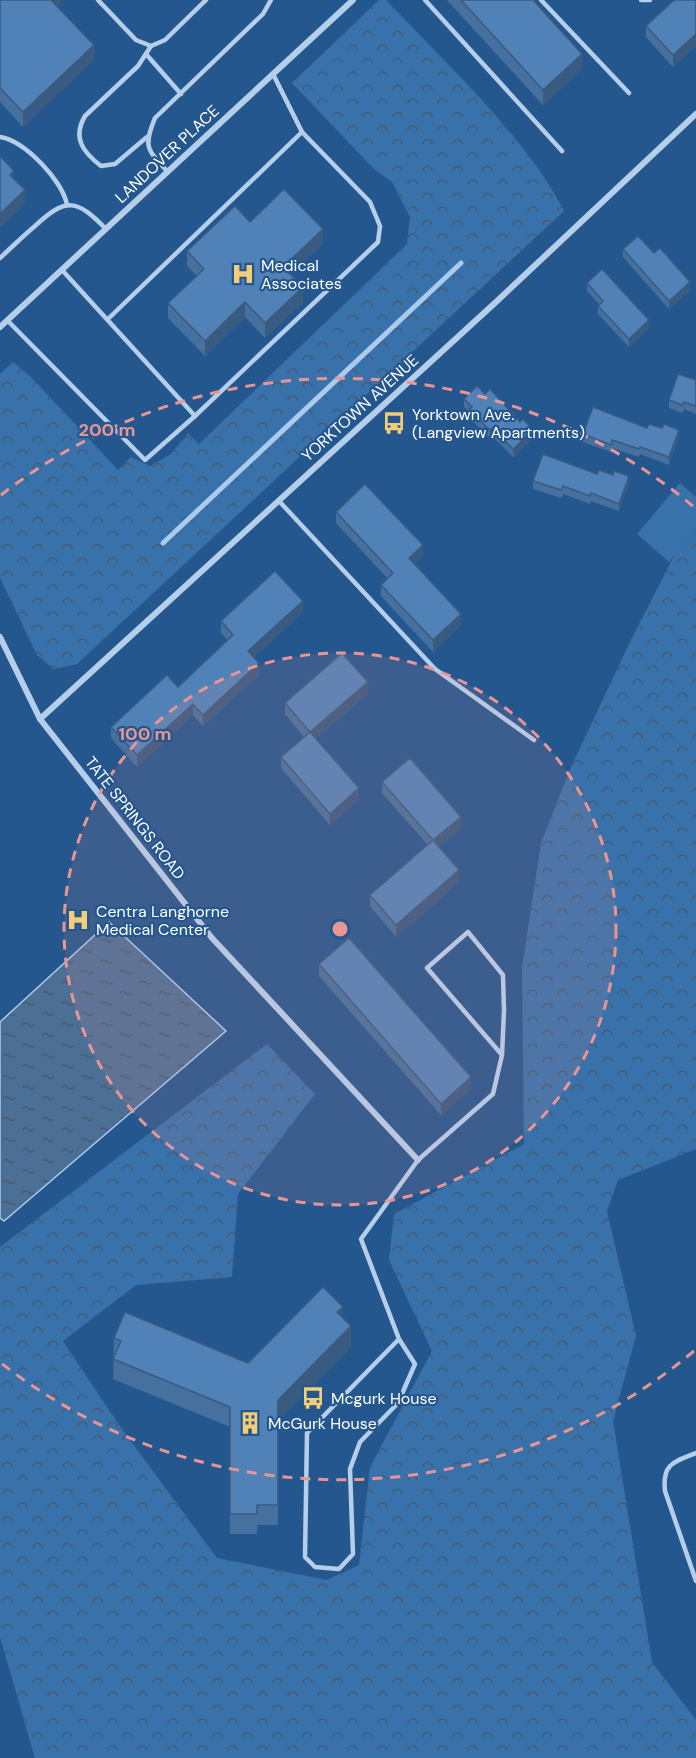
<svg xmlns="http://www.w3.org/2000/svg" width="696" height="1758" font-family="'DM Sans',sans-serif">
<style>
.green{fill:#3971ab}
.forest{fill:url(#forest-crowns)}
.water{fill:url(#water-ripples);stroke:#aacbec;stroke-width:1.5}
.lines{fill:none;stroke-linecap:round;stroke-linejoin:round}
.stream{stroke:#aacbec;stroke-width:5}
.lane{stroke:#b5cfeb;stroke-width:4.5}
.street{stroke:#b5cfeb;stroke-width:6}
.wall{fill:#46709d}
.shaded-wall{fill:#395b80}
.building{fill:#5182b7;stroke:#395b80;stroke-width:1.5}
.ring{fill:none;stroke:#ea9494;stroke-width:3;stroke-dasharray:10 8}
.labels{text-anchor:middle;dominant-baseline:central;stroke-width:4.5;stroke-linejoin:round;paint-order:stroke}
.street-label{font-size:16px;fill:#fff;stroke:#25578f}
.poi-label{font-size:16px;fill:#fff;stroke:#25578f;text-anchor:start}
.centre{fill:#ea9494;stroke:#25578f;stroke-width:3}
.ring-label{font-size:18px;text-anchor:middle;font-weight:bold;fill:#ea9494;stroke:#25578f;stroke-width:4.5;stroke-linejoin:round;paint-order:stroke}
</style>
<defs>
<pattern id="forest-crowns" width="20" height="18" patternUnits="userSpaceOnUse" patternTransform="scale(1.5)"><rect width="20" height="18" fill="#3971ab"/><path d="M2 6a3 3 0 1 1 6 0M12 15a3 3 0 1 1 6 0" fill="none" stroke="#445b72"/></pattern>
<pattern id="water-ripples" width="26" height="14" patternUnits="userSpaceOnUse" patternTransform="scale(1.5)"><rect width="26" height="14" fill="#4c6f96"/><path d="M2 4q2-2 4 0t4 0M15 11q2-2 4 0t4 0" fill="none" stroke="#4c5a6a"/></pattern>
</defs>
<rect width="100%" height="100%" fill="#25578f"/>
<path class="green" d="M680 483 696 497V530L669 562 637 534Z"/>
<g class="forest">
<path d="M379 0H386L392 6C449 67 526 137 564 211L77 664 54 669 37 655 0 578V374L13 362 30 376 118 470 131 457 150 466 171 454 188 433 199 444 407 244 410 217 392 182 374 169 292 83Z"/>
<path d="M696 530V1149L618 1180 607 1211 636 1336 613 1421 652 1662 696 1720V1758H35L0 1637V1247L267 1044 315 1094 238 1194 232 1277 136 1285 63 1341 121 1428 217 1558 327 1580 359 1565 370 1467 432 1351 389 1260 394 1214 524 1144 522 968 541 843 571 767 629 644 674 556Z"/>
</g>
<path class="water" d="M109 922 226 1031 4 1221 0 1218V1022Z"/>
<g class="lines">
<path class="stream" d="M163 543 461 263"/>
<g class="lane">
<path d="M98 0 136 40 151 46 165 40 206 0"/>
<path d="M425 0 562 151"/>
<path d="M541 0 629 93"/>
<path d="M641 0H650"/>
<path d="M146 54 181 94"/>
<path d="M0 137C25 141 63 181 67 205"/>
<path d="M147 137 115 164 101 166C83 152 72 138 85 116L138 66 151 46"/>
<path d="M168 172C147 150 143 147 155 118L263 14 271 0"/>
<path d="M0 258C12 247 23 236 35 226 66 197 77 199 106 229"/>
<path d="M62 270 195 416 378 242 380 226 370 202 302 132 273 74"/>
<path d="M108 319 302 132"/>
<path d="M7 320 145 460 195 416"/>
<path d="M279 501 435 669 534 740"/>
<path d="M399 1339 307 1433 305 1557 315 1567 339 1569 353 1554 350 1469 360 1442 398 1403 415 1364 399 1339 361 1239 418 1160 493 1094 502 1055 504 1011 503 975 468 932 427 968 502 1055"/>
<path d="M696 1453C673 1462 662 1464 665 1491L696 1581"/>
</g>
<g class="street">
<path d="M0 327 353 0"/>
<path d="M0 637 40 719 212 938 418 1160"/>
<path d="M40 719 496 302 696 114"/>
</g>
</g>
<g class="wall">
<path d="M0 0H62V1L57 6 94 59 23 127 0 102Z"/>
<path d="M447 0H533L582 69 543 105Z"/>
<path d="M696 0V46L673 67 646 37V26Z"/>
<path d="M250 222 323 244 291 274 303 302 265 338 245 317 205 356 168 318V303L197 276 187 266V251Z"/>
<path d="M623 249 654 253 690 290 669 309 623 257Z"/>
<path d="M587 283 649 327 629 347 598 314V306L600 305 587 291Z"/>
<path d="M696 380V414L684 409 682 413 669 408V400Z"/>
<path d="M485 394 533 438 513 457 492 436 490 438 469 418V411L464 407V399Z"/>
<path d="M647 428 679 437 669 465 640 454 639 457 612 448 611 452 583 442V434Z"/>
<path d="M597 474 629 484 619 511 591 501 590 504 563 494 561 498 533 489V481Z"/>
<path d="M336 512 423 557 415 564 461 625 433 652 381 596V585L388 579 336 523Z"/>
<path d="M303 612 254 657 259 675 203 726 193 715 137 767 111 738V727L178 687 228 641 221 633V621Z"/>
<path d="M368 694 316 738 359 800 330 825 281 768V757L304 737 285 714V703Z"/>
<path d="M382 782 461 828 439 847 459 882 396 937 370 906V895L428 845 382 793Z"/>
<path d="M319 964 471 1089 441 1115 319 976Z"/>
<path d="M343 1318 351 1347 278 1420V1525H257V1534H230V1427L113 1379 114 1338 248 1363Z"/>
</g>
<g class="shaded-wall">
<path d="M50 0H62V1L50 13Z"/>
<path d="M696 34V46L673 67V55Z"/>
<path d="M94 45V59L23 127V112Z"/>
<path d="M582 54V69L543 105V90Z"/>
<path d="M14 171V185L10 175Z"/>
<path d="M25 190V205L0 228V214Z"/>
<path d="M323 229V244L283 281V267Z"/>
<path d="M690 282V290L669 309V301Z"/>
<path d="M303 287V302L265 338V323Z"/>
<path d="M245 302V317L205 356V341Z"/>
<path d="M649 320V327L629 347V339Z"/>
<path d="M492 428V436L490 438V430Z"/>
<path d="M533 430V438L513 457V449Z"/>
<path d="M679 430V437L669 465V457Z"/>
<path d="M629 476V484L619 511V504Z"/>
<path d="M423 545V557L409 570V558Z"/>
<path d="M303 601V612L248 663V651Z"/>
<path d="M461 614V625L433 652V640Z"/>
<path d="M259 663V675L203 726V715Z"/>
<path d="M368 682V694L310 743V732Z"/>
<path d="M193 704V715L137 767V755Z"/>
<path d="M359 788V800L330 825V814Z"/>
<path d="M461 817V828L433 852V840Z"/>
<path d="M459 870V882L396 937V925Z"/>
<path d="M471 1077V1089L441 1115V1104Z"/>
<path d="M343 1307V1327L337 1312Z"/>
<path d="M351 1326V1347L278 1420V1400Z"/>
</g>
<g class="building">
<path d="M0 0H51L94 45 23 112 0 88Z"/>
<path d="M461 0H533L582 54 543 90Z"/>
<path d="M674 0H696V34L673 55 646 26Z"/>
<path d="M0 156 14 171 10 175 25 190 0 214Z"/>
<path d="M284 189 323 229 283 267 303 287 265 323 245 302 205 341 168 303 204 269 187 251 235 206 250 222Z"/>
<path d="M638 236 654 253 660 248 690 282 669 301 623 249Z"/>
<path d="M602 269 649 320 629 339 598 306 603 301 587 283Z"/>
<path d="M678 374 696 380V406L684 402 682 405 669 400Z"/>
<path d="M477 386 485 394 490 389 520 422 523 419 533 430 513 449 492 428 490 430 469 410 472 407 464 399Z"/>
<path d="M593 407 647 428 649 424 662 428 664 424 679 430 669 457 640 447 639 449 612 440 611 445 583 434Z"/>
<path d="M543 454 597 474 599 470 613 475 614 471 629 476 619 504 591 493 590 496 563 486 561 490 533 481Z"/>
<path d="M365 484 423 545 409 558 461 614 433 640 381 585 393 573 336 512Z"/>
<path d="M275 571 303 601 248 651 259 663 203 715 193 704 137 755 111 727 167 675 178 687 233 635 221 621Z"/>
<path d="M342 653 368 682 310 732 285 703Z"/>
<path d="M310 732 359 788 330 814 281 757Z"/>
<path d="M410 758 461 817 433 840 382 782Z"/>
<path d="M433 840 459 870 396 925 370 895Z"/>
<path d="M349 938 471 1077 441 1104 319 964Z"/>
<path d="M323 1287 343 1307 337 1312 351 1326 278 1400V1505H257V1514H230V1407L113 1359 121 1341 114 1338 125 1312 248 1363Z"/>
</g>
<circle cx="340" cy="929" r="276" fill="#ea9494" fill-opacity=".12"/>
<g class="ring">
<circle cx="340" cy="929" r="276"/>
<path d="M694 1351A551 551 0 0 1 1 1363M1 495A551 551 0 0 1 694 507"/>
</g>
<defs>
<g id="hospital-bare" transform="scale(1.8)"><path d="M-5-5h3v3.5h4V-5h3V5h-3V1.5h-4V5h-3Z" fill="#f5cd79" stroke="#25578f" stroke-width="2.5" paint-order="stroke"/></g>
<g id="bus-bare" transform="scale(1.8)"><path d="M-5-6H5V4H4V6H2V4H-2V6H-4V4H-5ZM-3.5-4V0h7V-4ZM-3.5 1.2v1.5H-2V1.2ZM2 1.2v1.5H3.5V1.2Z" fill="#f5cd79" stroke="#25578f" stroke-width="2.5" paint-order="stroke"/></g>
<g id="building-bare" transform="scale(1.8)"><path d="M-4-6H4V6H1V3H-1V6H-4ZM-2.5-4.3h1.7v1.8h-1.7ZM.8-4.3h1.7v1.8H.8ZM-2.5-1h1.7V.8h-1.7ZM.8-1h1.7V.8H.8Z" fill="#f5cd79" stroke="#25578f" stroke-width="2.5" paint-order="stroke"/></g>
</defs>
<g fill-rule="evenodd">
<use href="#hospital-bare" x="243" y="274"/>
<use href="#bus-bare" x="394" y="423"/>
<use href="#hospital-bare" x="78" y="920"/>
<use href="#bus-bare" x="313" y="1398"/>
<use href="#building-bare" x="250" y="1423"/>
</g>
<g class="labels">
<g class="street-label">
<text transform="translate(167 154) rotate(-43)">LANDOVER PLACE</text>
<text transform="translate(360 408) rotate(-42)">YORKTOWN AVENUE</text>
<text transform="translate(135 818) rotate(52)">TATE SPRINGS ROAD</text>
</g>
<g class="poi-label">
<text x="261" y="265">Medical<tspan x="261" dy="18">Associates</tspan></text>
<text x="412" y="414">Yorktown Ave.<tspan x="412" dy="18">(Langview Apartments)</tspan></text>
<text x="96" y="911">Centra Langhorne<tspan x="96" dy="18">Medical Center</tspan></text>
<text x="331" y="1398">Mcgurk House</text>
<text x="268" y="1423">McGurk House</text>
</g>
</g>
<circle cx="340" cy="929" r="9" class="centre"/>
<g class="ring-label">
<text x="107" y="436">200 m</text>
<text x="145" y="740">100 m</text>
</g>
</svg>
